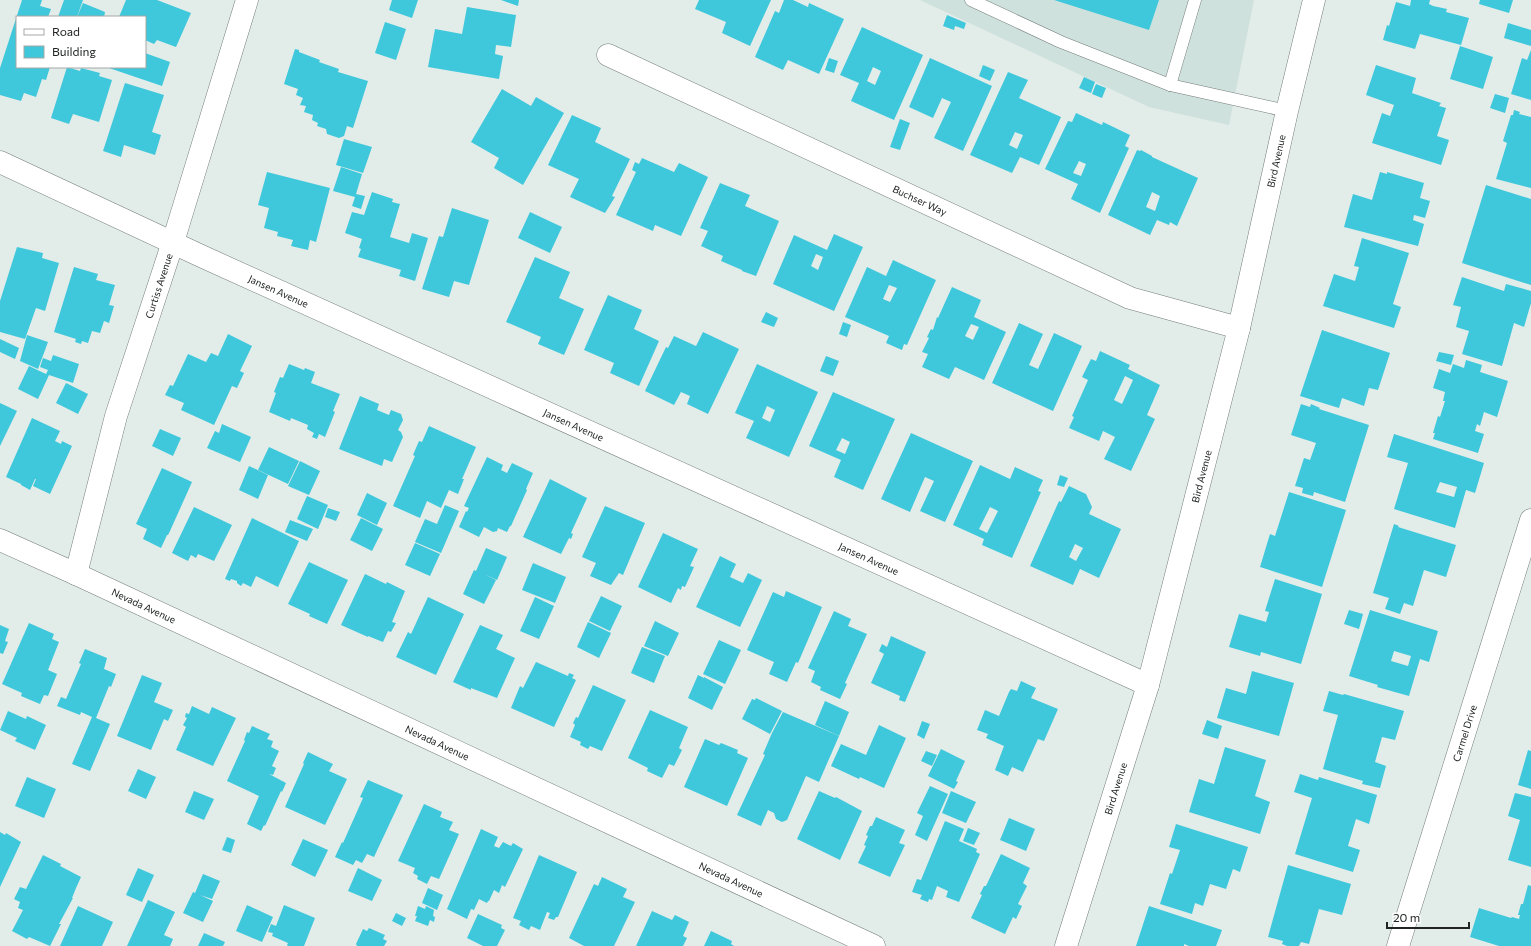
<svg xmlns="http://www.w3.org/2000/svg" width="1531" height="946" font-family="Commissioner,sans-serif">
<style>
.built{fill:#cee1dc}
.building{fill:#3fc8db;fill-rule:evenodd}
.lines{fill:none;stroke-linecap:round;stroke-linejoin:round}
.lane-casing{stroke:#747d7b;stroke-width:13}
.street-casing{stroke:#747d7b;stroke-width:23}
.secondary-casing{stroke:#747d7b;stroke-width:23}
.lane{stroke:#fff;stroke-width:12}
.street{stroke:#fff;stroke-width:22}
.secondary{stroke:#fff;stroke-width:22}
.labels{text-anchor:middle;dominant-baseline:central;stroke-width:3.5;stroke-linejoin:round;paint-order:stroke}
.street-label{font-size:10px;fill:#202423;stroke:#fff}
</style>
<rect width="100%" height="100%" fill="#e2ece9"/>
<path class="built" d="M920 0H1254L1229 125 1149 107Z"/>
<g class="building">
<path d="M22 0H42L40 6 51 9 48 17H17V67H50L46 80 42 79 36 97 24 93 21 101 0 95V68Z"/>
<path d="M64 0H83L77 17H58Z"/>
<path d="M126 0H157L191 13 176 47 157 40 154 44 145 40V17H119Z"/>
<path d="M392 0H418L412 18 389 10Z"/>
<path d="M501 0H519L518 6Z"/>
<path d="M699 0H771L750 46 722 33 726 22 695 9Z"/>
<path d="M784 0H793L808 7 809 3 844 19 819 74 788 60 783 70 755 57 775 11 779 13Z"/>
<path d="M1054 0H1159L1149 30Z"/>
<path d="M1411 0H1430L1429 4 1433 6 1447 9 1446 12 1469 18 1461 45 1420 34 1415 49 1383 40 1387 25 1389 26 1396 2 1410 6Z"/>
<path d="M1480 0H1513L1509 13 1479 4Z"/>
<path d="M83 3 105 12 104 17H77Z"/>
<path d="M467 7 516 15 511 47 496 45 495 54 503 56 499 79 428 67 435 29 462 34Z"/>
<path d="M947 15 966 23 964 29 955 26 954 30 943 26Z"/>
<path d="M385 22 406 29 396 60 375 53Z"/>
<path d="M1508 23 1531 30V46L1504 38Z"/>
<path d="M862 27 923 55 894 120 851 101 859 83 840 75ZM873 67 881 71 875 85 867 81Z"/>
<path d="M1460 46 1493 57 1483 89 1450 79Z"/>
<path d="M295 49 299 50V52L320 60 319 62 339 69 338 72 368 81 353 128 347 126 344 136 339 138 327 134 326 129 317 126 318 123 312 120 313 115 304 112 306 106 300 105 303 98 296 95 298 89 284 84Z"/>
<path d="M1531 50V100L1511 94 1522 58 1527 60Z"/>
<path d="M145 53 170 62 162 86 106 67H145Z"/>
<path d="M829 58 838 61 834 73 825 70Z"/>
<path d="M930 58 992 86 963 151 934 138 951 102 942 98 933 118 909 107Z"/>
<path d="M983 65 995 70 990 81 979 76Z"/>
<path d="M1376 65 1416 78 1412 93 1441 103 1439 106 1446 108 1437 136 1449 140 1441 165 1372 143 1382 113 1390 116 1394 105 1366 95Z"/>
<path d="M67 67 80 71 81 68 100 73 99 76 112 80 99 122 73 114 69 124 51 118Z"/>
<path d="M1008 72 1028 80 1019 98 1061 117 1039 165 1020 157 1012 173 970 155ZM1015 132 1023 135 1017 149 1009 145Z"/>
<path d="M1084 77 1095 82 1091 93 1079 88Z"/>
<path d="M125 83 164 95 152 132 161 135 155 155 124 145 121 157 103 151Z"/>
<path d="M1096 84 1106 88 1102 98 1092 94Z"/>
<path d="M502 89 531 106 536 97 564 113 523 185 494 168 499 158 471 142Z"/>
<path d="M1495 94 1509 98 1505 113 1490 108Z"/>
<path d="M1514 110 1520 112 1519 114 1531 117V188L1496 179 1507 143 1503 141 1511 115H1513Z"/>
<path d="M1076 113 1102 125 1103 122 1130 135 1125 146 1129 148 1100 213 1071 199 1078 184 1045 169 1068 121 1072 122ZM1079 161 1086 164 1081 176 1073 173Z"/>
<path d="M572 115 601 128 595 142 630 159 612 196 615 197 605 213 570 197 579 179 548 165Z"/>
<path d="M900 119 910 123 900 150 890 147Z"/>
<path d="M344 139 372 147 363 173 336 165Z"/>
<path d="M1137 150 1140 151 1141 150 1152 156V157L1198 178 1177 226 1170 222 1169 225 1157 220 1150 235 1108 215ZM1152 192 1160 196 1155 211 1146 207Z"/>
<path d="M642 158 674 172 679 163 708 177 681 236 655 225 653 231 616 215 636 172 632 170 635 162 639 164Z"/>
<path d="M341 167 362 174 356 194 365 196 361 209 352 206 355 197 333 191Z"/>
<path d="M267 172 330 188 316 242 310 240 308 250 291 246 293 240 277 236 278 232 264 228 269 208 258 205Z"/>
<path d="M1380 172 1387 174V172L1424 183 1420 198 1430 201 1425 218 1414 215 1413 220 1424 224 1418 246 1344 227 1353 194 1372 200Z"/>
<path d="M720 183 750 195 745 206 779 221 756 276 742 271V270L721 261 723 256 701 246 708 231 700 228Z"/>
<path d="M1486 185 1531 199V285L1462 263Z"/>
<path d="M372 192 393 199 392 202 400 204 390 237 409 243 412 233 428 238 415 281 399 276 401 270 358 257 361 249 359 248 362 239 345 233 352 212 364 215Z"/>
<path d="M452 208 489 220 469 285 454 281 449 297 422 289 439 236 443 237Z"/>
<path d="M530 212 562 227 550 253 518 238Z"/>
<path d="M834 234 863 247 834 311 773 284 794 235 827 250ZM816 254 823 257 818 270 811 266Z"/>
<path d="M1362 238 1409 253 1393 304 1401 307 1394 328 1323 306 1334 274 1355 281 1359 267 1354 266Z"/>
<path d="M17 247 43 253 42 258 59 263 45 311 36 308 25 339 0 332V301Z"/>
<path d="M535 257 570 272 559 298 584 309 564 355 538 344 541 337 506 322Z"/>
<path d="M893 260 936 280 907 345 904 344 902 350 886 343 889 336 845 317 867 267 886 276ZM889 285 897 288 890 302 883 299Z"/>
<path d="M74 267 98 274 96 280 115 285 109 305 114 306 109 323 104 321 100 333 92 331 88 343 82 341 81 344 75 342 76 339 54 332Z"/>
<path d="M1462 277 1504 291 1506 284 1531 291V303L1524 327 1514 323 1502 366 1462 354 1469 331 1456 327 1461 307 1453 305Z"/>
<path d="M952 287 981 300 974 317 1006 332 984 380 955 367 949 379 922 367 928 354 922 352 929 338 927 337 931 329 933 330 937 317 938 318ZM971 324 979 327 973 340 965 336Z"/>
<path d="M608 295 642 310 634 329 659 341 639 386 610 373 614 363 584 350Z"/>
<path d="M766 312 778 318 774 327 761 322Z"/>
<path d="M843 322 851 325 847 337 839 334Z"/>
<path d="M1019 323 1043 334 1029 365 1038 369 1054 333 1082 346 1053 411 992 383Z"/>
<path d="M1322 330 1390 353 1378 390 1369 388 1364 406 1342 398 1339 408 1300 396Z"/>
<path d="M703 332 739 349 708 414 687 404 690 396 681 392 674 405 645 391 666 347 668 348 674 336 696 346Z"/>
<path d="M228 334 252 346 240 371 244 373 237 388 232 386 214 425 181 410 184 403 165 395 170 385 173 386 188 354 206 362 211 353 218 356Z"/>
<path d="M27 335 48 342 38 369 20 361Z"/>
<path d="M0 339 19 348 15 359 0 352Z"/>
<path d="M1100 351 1130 365 1128 369 1160 385 1147 415 1155 419 1131 471 1104 459 1115 437 1103 431 1099 441 1069 428 1074 417 1072 416 1088 380 1082 377 1091 359 1096 361ZM1125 376 1133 380 1122 404 1114 400Z"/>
<path d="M1439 352 1454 355 1451 365 1436 361Z"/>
<path d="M53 355 79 364 73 383 49 375 38 399 18 389 29 366 46 374 48 370 40 367 43 358 51 361Z"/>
<path d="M826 356 839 361 833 376 820 371Z"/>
<path d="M1466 360 1482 365 1480 372 1508 381 1497 417 1484 412 1480 426 1477 424 1475 431 1484 434 1478 453 1433 439 1435 433H1433L1438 416 1440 417 1445 401H1443L1445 392 1433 388 1439 369 1450 373 1453 364 1464 368Z"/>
<path d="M289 364 304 370 305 368 315 372 311 383 340 394 333 411 335 412 325 437 319 434 317 439 312 437 314 433 307 429 308 425 291 418 290 421 269 412 276 393 274 392 280 377 283 378Z"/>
<path d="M757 364 818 392 789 457 746 438 754 421 735 413ZM767 406 775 410 770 422 762 418Z"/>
<path d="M66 383 88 394 78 414 56 403Z"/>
<path d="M833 392 895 419 863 490 834 477 841 460 809 446ZM842 438 850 442 845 454 836 450Z"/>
<path d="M360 396 379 404 377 410 389 415 391 410 401 414 403 420 398 430 401 432 403 437 392 462 384 459 382 466 339 449Z"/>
<path d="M0 403 17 411 0 446Z"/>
<path d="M1301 404 1310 407 1311 404 1320 408 1319 409 1369 425 1345 502 1314 492 1313 496 1302 493 1303 488 1295 486 1304 458 1310 460 1316 443 1291 435Z"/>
<path d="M32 418 60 431 55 441 61 444 62 441 72 446 50 494 33 486 36 479H35L30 490 21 485V484L6 477Z"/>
<path d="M222 424 251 437 240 462 207 448 215 431 219 433Z"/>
<path d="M429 426 476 447 462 479H464L458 494 449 490 441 508 427 501 420 518 393 506 415 456 413 455 419 441 422 442Z"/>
<path d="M160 429 181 438 173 456 152 446Z"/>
<path d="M911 433 973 461 945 522 920 511 934 481 925 477 910 512 881 499Z"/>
<path d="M1394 434 1484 463 1475 493 1466 490 1455 528 1394 509 1408 463 1387 457ZM1440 482 1457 487 1454 497 1436 492Z"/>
<path d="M269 447 299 461 288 484 258 470Z"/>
<path d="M487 457 503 465 501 470 507 473 512 463 533 473 526 489 527 490 511 526H510L507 532 498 528 497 531 493 532 484 527 479 537 459 527 466 511 467 512 469 508 464 506Z"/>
<path d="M300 461 320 471 309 495 288 486Z"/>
<path d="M980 465 1010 479 1015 467 1043 480 1038 491 1041 492 1012 558 982 545 984 539 953 525ZM990 507 998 511 987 533 979 529Z"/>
<path d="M249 466 268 475 258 499 239 490Z"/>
<path d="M162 468 192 482 170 531 168 535H167L161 548 143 539 147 529 136 524Z"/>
<path d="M1060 475 1068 478 1064 487 1057 485Z"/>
<path d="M550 479 587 498 571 533 573 534 571 539 569 538 561 554 523 537Z"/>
<path d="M1069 486 1086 494 1092 507 1089 514 1121 529 1099 578 1080 569 1073 585 1030 566 1059 501 1061 502ZM1075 544 1083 548 1076 561 1069 557Z"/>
<path d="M1289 492 1346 510 1322 587 1260 567 1270 534 1275 536Z"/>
<path d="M367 493 387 503 377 525 357 515Z"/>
<path d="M307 496 328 505 318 529 297 519Z"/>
<path d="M445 505 459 511 441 553 415 542 425 519 437 524Z"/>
<path d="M605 506 645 523 623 575 619 573 611 585 590 576 596 563 582 557Z"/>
<path d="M194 507 232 525 214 561 198 554 196 558 191 555 188 561 172 553Z"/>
<path d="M328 508 340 512 336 521 325 517Z"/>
<path d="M252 518 299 541 278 587 256 576 251 587 243 583 241 586 237 583V581L231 579 230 581 225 579Z"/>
<path d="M361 518 383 529 372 551 350 540Z"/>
<path d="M290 520 313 529 307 541 285 532Z"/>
<path d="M1394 524 1399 526 1398 527 1456 545 1446 577 1424 570 1413 606 1404 603 1400 614 1385 609 1389 598 1373 593Z"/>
<path d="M663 533 698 549 690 566 694 567 685 587 682 586 681 590 678 588 671 603 638 587Z"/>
<path d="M415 543 440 554 430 576 405 565Z"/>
<path d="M486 548 507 557 497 580 484 574 496 580 484 604 463 594 474 570 476 571Z"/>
<path d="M720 556 736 564 730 577 743 583 748 573 762 580 740 627 696 607Z"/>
<path d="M309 562 348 580 327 624 309 616 310 614 288 604Z"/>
<path d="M533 563 566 577 555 603 522 590Z"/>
<path d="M365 574 386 584 387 582 405 591 392 622 396 623 391 632 388 631 383 642 368 636V637L341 625Z"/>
<path d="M1275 579 1322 594 1301 664 1261 652 1260 656 1229 647 1239 614 1266 622 1269 612 1265 611Z"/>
<path d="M786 591 822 607 798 663 796 662 787 682 769 674 774 662 747 650 773 592 784 597Z"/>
<path d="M601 596 622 606 610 631 589 621Z"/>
<path d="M428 597 464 614 436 675 396 657 408 632 411 634Z"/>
<path d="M535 597 554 606 539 639 520 631Z"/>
<path d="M1349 610 1363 614 1359 629 1344 624Z"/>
<path d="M1370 610 1438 631 1429 662 1420 659 1409 696 1377 687 1378 685 1349 676ZM1394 651 1411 656 1408 666 1391 661Z"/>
<path d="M834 611 851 619 848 626 867 634 845 683 847 684 840 699 820 690 821 687 811 682 815 671 808 668Z"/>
<path d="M655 621 679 633 668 656 644 646Z"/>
<path d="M588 622 611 633 599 658 577 647Z"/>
<path d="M29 623 54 634 52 639 59 642 48 670 57 674 48 696 44 695 40 704 21 696 22 693 2 684Z"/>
<path d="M0 625 9 629 5 641 8 642 3 654 0 653Z"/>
<path d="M480 625 503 635 496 649 515 658 497 698 471 688V690L453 682Z"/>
<path d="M891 636 926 652 905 702 899 700 900 696 871 683 884 654 879 651 882 644 887 647Z"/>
<path d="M719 640 741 650 725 684 703 674Z"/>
<path d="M642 647 665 656 654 683 631 673Z"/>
<path d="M85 649 107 658 104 669 116 674 111 687 109 686 96 718 110 724 90 771 72 764 92 717 81 712 80 715 57 706 61 697 66 699 81 664 79 663Z"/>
<path d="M536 662 568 676 569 673 574 675 572 678 576 680 554 727 511 708 520 686 523 688Z"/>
<path d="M1252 671 1294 683 1279 736 1217 718 1226 688 1246 694Z"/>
<path d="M142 675 162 683 154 702 173 710 168 721 164 719 151 750 117 736Z"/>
<path d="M698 675 704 678V677L723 687 712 710 688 698Z"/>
<path d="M1021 681 1036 688 1031 698 1058 709 1044 741 1038 739 1023 772 1012 767 1008 776 995 770 1004 746 986 738 988 734 977 730 985 710 999 716 1009 692 1011 689 1017 691Z"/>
<path d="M593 685 626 700 602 751 590 746 588 749 580 745 581 742 570 737 575 725 573 723 576 717 578 718Z"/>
<path d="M1329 691 1343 695 1344 694 1404 711 1395 740 1382 737 1375 762 1386 766 1380 788 1362 784 1363 781 1323 769 1338 715 1323 711Z"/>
<path d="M756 698 782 711 770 734 742 719 752 699 755 700Z"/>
<path d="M825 701 849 712 839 736 815 725Z"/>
<path d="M192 706 209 714 212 707 236 718 213 766 176 750 186 727 183 725 187 718 185 717 186 713 189 714Z"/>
<path d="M650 710 688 727 679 748 682 750 674 766 669 764 662 778 647 771 648 768 628 758Z"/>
<path d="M8 711 26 719 27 716 46 725 35 750 15 741 17 738 0 730Z"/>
<path d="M783 712 839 736 819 782 806 776 787 820 782 822 776 819 774 813 768 810 761 826 737 815 765 755 763 754 772 733Z"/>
<path d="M1207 720 1222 726 1218 739 1202 734Z"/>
<path d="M922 721 930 724 924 739 917 735Z"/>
<path d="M879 725 906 738 884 788 860 777 859 779 831 766 841 744 866 755Z"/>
<path d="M252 726 270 734 267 739 273 741 271 747 279 751 272 766 276 768 273 775 269 774 286 783 282 792 281 791 265 826 264 825 261 831 247 824 259 796 227 781 245 741 244 740 247 732 249 733Z"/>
<path d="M705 739 719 745 721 743 738 750 737 753 748 758 727 806 684 787Z"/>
<path d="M1225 747 1266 760 1255 796 1270 802 1260 834 1189 812 1199 779 1214 784Z"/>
<path d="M941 749 965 761 956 781 958 782 954 789 928 776Z"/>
<path d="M1528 750 1531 751V789L1518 785Z"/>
<path d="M926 751 937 755 932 766 921 761Z"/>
<path d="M308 752 333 764 329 771 347 779 325 825 285 807 304 764 303 763Z"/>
<path d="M138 769 156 777 146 799 128 791Z"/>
<path d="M1300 774 1318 780 1319 777 1377 795 1369 824 1356 819 1348 846 1360 850 1353 872 1295 854 1312 798 1294 792Z"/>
<path d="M27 777 56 789 44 818 15 806Z"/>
<path d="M368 780 403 795 374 857 367 854 362 863 356 860 353 865 335 857 342 842 343 843 363 798 360 797Z"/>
<path d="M930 786 948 794 927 841 915 835 923 816 917 813Z"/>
<path d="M194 791 214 799 204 820 185 812Z"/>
<path d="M819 791 835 798 836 797 862 811 840 860 797 839Z"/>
<path d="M951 791 976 802 966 823 942 813Z"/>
<path d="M1515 793 1531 797V867L1508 860 1520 820 1508 816Z"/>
<path d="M424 804 442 812 440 817 453 822 449 830 459 834 439 879 431 876 427 884 417 879 418 876 413 873 415 868 398 861Z"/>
<path d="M876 817 905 830 899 843 905 845 890 877 858 863 866 846 864 845 868 836 866 835 870 826H872Z"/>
<path d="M1009 818 1035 829 1026 851 1000 840Z"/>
<path d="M945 821 964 829 959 841 977 849 976 852 980 854 959 902 946 897 948 891 937 886 932 900 929 899 928 902 920 899 922 895 912 892 917 879 921 880Z"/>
<path d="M1176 824 1248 847 1240 872 1233 869 1226 889 1210 884 1203 906 1195 903 1192 914 1160 904 1170 873 1172 874 1180 850 1169 847Z"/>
<path d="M968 828 980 833 974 845 963 841Z"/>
<path d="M481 829 498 837 494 846 499 848 503 842 511 846 513 843 523 849 505 887 502 885 499 893 494 890 489 901H488L487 903 479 899 474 910 471 909 467 919 447 909Z"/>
<path d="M0 832 5 835 6 833 21 842 0 887Z"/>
<path d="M227 837 235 840 231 853 222 850Z"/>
<path d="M303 839 328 850 315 877 291 865Z"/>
<path d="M1001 854 1030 868 1023 883 1027 886 1018 904 1022 906 1016 919 1013 917 1005 934 971 918 982 895 980 894 984 886H986Z"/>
<path d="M43 855 61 864 60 866 81 877 76 888 72 898H73L59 924H61L50 946 29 937 27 939 12 931 23 910 18 908 20 902 14 899 20 887 26 889Z"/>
<path d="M539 855 577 872 558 917H556L554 920 548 918 550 913 547 912 540 930 531 926 529 930 519 925 521 921 513 918Z"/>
<path d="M1288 865 1351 884 1342 915 1319 909 1309 944 1301 942 1299 946H1287L1282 944 1283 941 1268 937Z"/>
<path d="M138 868 154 875 142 902 126 895Z"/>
<path d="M358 868 382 880 372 901 348 891Z"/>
<path d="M203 874 220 881 212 899 200 895 213 901 203 922 183 913 193 892 195 893Z"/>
<path d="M602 877 627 889 623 897 635 902 614 946H584L569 938 594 884 598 886Z"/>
<path d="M1528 885 1531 886V946H1499L1470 937 1479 908 1511 918 1512 917 1519 919 1520 915H1518L1521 904H1523Z"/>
<path d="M428 888 443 895 437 910 422 903Z"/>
<path d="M148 900 175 912 164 935 173 939 170 946H127Z"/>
<path d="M247 905 273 917 262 942 236 931Z"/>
<path d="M284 905 315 918 304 946H288L287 945 288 943 272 936 273 933 268 932 271 924 276 926Z"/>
<path d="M78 906 113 922 102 946H60Z"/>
<path d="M418 906 425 909 426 906 434 910 433 916 435 917 434 922 430 920 428 926 415 921 417 916H415Z"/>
<path d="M1149 906 1222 930 1216 946H1189L1184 944V946H1136Z"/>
<path d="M652 911 672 920 675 915 689 922 683 936 687 938 683 946H636Z"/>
<path d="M396 913 406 918 402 926 392 921Z"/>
<path d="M478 914 502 925 501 928 505 930 497 946H483L467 938Z"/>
<path d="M369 928 385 935 383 939 387 941 384 946H357L356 944 363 929 367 931Z"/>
<path d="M711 931 732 941 731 944 734 946H704Z"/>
<path d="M204 933 225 942 223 946H198Z"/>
</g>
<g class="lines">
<g class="lane-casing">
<g id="lane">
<path d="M971 0 1061 42 1170 85 1287 111"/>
<path d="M1170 85 1195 0"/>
</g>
</g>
<g class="street-casing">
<g id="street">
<path id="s1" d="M608 55 1130 298 1239 328"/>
<path id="s2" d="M0 162 199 255 1148 685"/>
<path id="s3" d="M0 540 76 574 874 946"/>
<path id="s4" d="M76 574 116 416 173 242 247 0"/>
<path id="s5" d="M1398 946 1531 520"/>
</g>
</g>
<g class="secondary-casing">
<g id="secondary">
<path id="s6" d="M1066 946 1148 685 1239 328 1287 111 1314 0"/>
</g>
</g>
<use href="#lane" class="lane"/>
<use href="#street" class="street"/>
<use href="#secondary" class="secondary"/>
</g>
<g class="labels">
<g class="street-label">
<text stroke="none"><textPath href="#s6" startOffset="813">Bird Avenue</textPath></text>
<text stroke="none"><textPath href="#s1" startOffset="344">Buchser Way</textPath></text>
<text stroke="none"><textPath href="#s4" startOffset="300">Curtiss Avenue</textPath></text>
<text stroke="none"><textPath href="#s2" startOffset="307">Jansen Avenue</textPath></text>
<text stroke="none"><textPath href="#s2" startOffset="631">Jansen Avenue</textPath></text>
<text stroke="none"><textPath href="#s6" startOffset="489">Bird Avenue</textPath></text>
<text stroke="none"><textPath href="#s2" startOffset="955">Jansen Avenue</textPath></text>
<text stroke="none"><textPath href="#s3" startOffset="158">Nevada Avenue</textPath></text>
<text stroke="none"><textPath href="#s5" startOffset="223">Carmel Drive</textPath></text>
<text stroke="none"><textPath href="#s3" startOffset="482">Nevada Avenue</textPath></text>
<text stroke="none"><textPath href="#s6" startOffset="165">Bird Avenue</textPath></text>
<text stroke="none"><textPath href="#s3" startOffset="806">Nevada Avenue</textPath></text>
</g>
</g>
<rect x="16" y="16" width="130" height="52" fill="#ffffff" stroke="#a6a7a7"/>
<rect x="24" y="29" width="20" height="6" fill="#ffffff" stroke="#a6a7a7"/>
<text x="52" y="36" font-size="12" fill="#202423">Road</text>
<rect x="24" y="46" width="20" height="12" fill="#3fc8db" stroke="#a6a7a7"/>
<text x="52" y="56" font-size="12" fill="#202423">Building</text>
<path d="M1387 922v6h82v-6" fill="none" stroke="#202423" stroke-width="2"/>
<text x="1393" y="922" font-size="12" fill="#202423" stroke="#ffffff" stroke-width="3" paint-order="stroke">20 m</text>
</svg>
